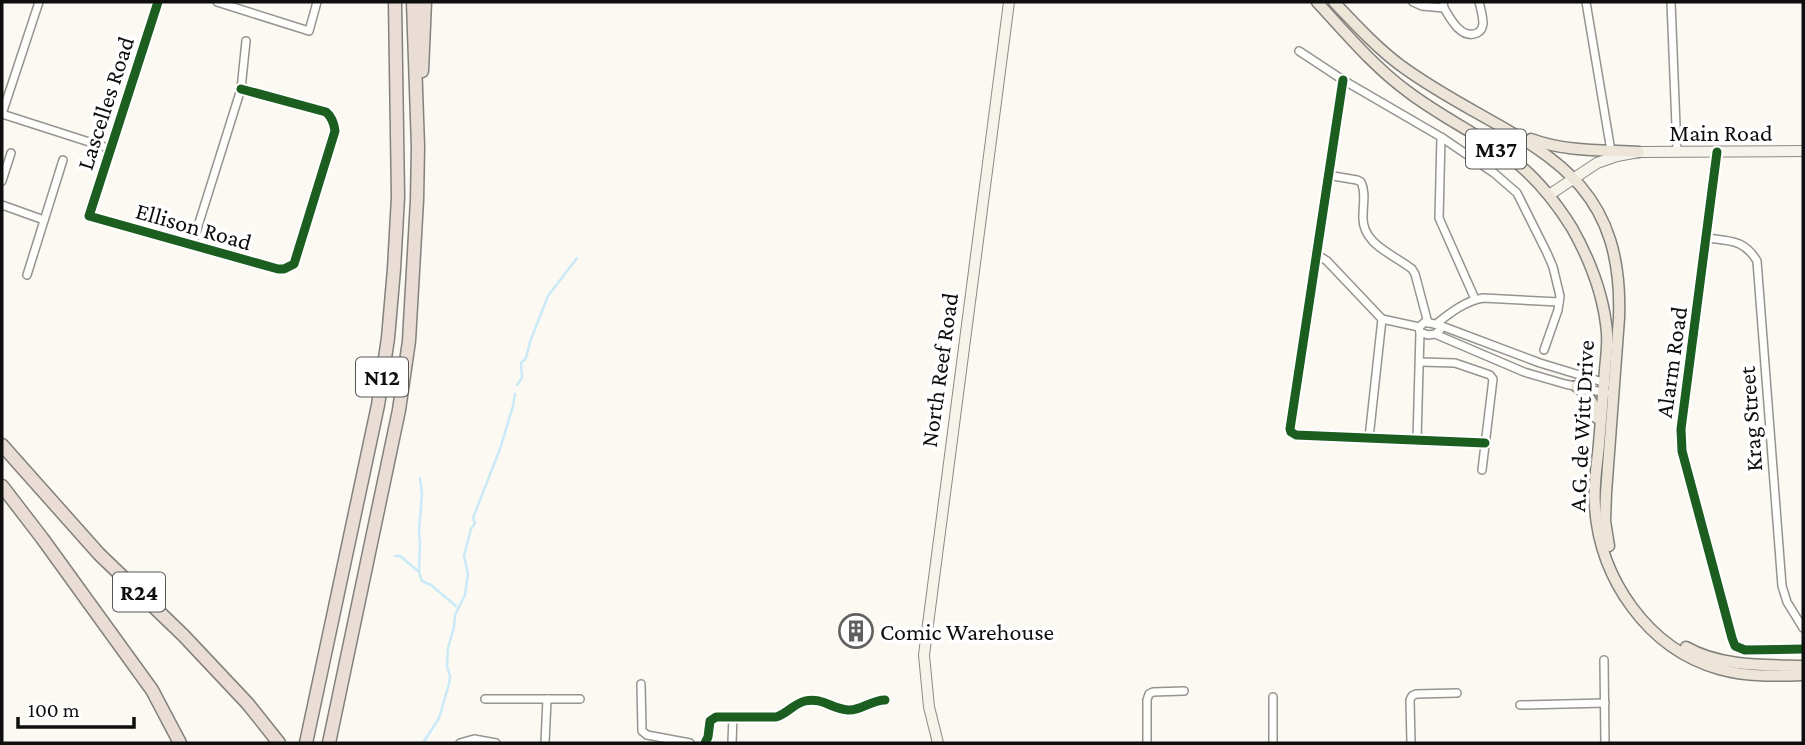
<svg xmlns="http://www.w3.org/2000/svg" width="1805" height="745" font-family="'Crimson Pro',serif">
<style>
.lines{fill:none;stroke-linecap:round;stroke-linejoin:round}
.stream{stroke:#c9eaf6;stroke-width:2.5}
.street-casing{stroke:#959491;stroke-width:10}
.secondary-casing{stroke:#8b8a87;stroke-width:12}
.primary-casing{stroke:#82817e;stroke-width:13}
.highway-casing{stroke:#82817e;stroke-width:15}
.street{stroke:#fefefd;stroke-width:7}
.secondary{stroke:#f5f3ea;stroke-width:10}
.primary{stroke:#ede5d8;stroke-width:10}
.highway{stroke:#e9ddd5;stroke-width:12}
.cycleway-casing{stroke:#fff;stroke-width:13}
.cycleway{stroke:#1b5e20;stroke-width:9}
.labels{text-anchor:middle;dominant-baseline:central;stroke-width:7;stroke-linejoin:round;paint-order:stroke}
.shield{fill:#fff;stroke:#565656;stroke-width:2}
.shield-label{font-size:23px;font-weight:bold;fill:#0e0e0e}
.street-label{font-size:24px;fill:#0e0e0e;stroke:#fff}
.poi-label{font-size:24px;fill:#0e0e0e;stroke:#fff;text-anchor:start}
</style>
<rect width="100%" height="100%" fill="#fbf9f2"/>
<g class="lines">
<g class="stream">
<path d="M517 385 522 378 521 363 526 358 530 342 548 296 577 258"/>
<path d="M420 478 422 494 419 531 420 544 419 572 422 581 431 585 456 606"/>
<path d="M395 556H400L418 571"/>
<path d="M423 743 439 718 449 684 450 676 447 666 448 648 454 627 455 615 465 595 468 574 464 556 471 529 475 523 473 518 500 449 513 406 515 394"/>
</g>
<g class="street-casing">
<g id="street">
<path d="M39 2 2 114 111 149"/>
<path d="M158 2 89 216 278 269H284L294 264 335 131C334 123 332 117 326 112L241 89"/>
<path d="M217 2 309 31 317 2"/>
<path d="M1413 2 1422 6 1444 8 1443 2"/>
<path d="M1586 2 1611 151"/>
<path d="M1671 2 1677 151"/>
<path d="M1444 8C1450 18 1461 40 1477 33 1481 31 1482 29 1483 24 1483 17 1481 9 1479 2"/>
<path d="M1299 51 1343 80 1441 137 1494 173 1517 193 1547 253 1553 267 1560 296 1558 310 1544 350"/>
<path d="M1343 80 1290 429 1291 432 1296 435 1485 443"/>
<path d="M1441 137 1439 218 1475 299"/>
<path d="M1717 152 1681 429 1682 451 1732 638 1735 646 1745 650 1803 649"/>
<path d="M1327 175 1357 180 1361 182C1366 192 1363 204 1363 215 1361 244 1393 254 1412 269L1415 274 1428 323"/>
<path d="M2 181 11 153"/>
<path d="M2 205 44 220"/>
<path d="M1707 238C1729 241 1744 239 1757 261L1782 586 1787 602 1803 628"/>
<path d="M192 245 241 89 246 41"/>
<path d="M1315 253 1327 261 1382 319 1369 438"/>
<path d="M27 275 63 160"/>
<path d="M1382 319 1419 327"/>
<path d="M1436 324C1450 313 1465 301 1483 298L1559 302"/>
<path d="M1439 325 1540 363 1606 383"/>
<path d="M1435 334 1440 330 1439 325 1425 322 1419 327 1420 332 1428 335 1435 334 1524 372 1565 384 1606 393"/>
<path d="M1420 362 1455 363 1490 375 1493 379 1482 470"/>
<path d="M1417 440 1420 332"/>
<path d="M1604 660 1605 743"/>
<path d="M641 684 642 731 647 735 690 743"/>
<path d="M1273 697V743"/>
<path d="M485 699H547L545 743"/>
<path d="M547 699H580"/>
<path d="M1520 705 1605 703"/>
<path d="M460 743 474 739 496 743"/>
<path d="M705 743 708 737 710 721 716 717H776C787 714 793 704 805 701 822 697 832 709 848 710 861 711 871 700 885 700"/>
<path d="M732 743 733 716"/>
<path d="M1147 743V700L1149 694 1153 692 1184 691"/>
<path d="M1411 743 1410 700 1412 696 1416 694 1457 693"/>
</g>
</g>
<g class="secondary-casing">
<g id="secondary">
<path d="M1549 195 1597 163 1617 156 1639 152 1803 151"/>
<path d="M938 743 929 707 924 655 1009 2"/>
</g>
</g>
<g class="primary-casing">
<g id="primary">
<path d="M1317 2C1346 33 1373 66 1407 91 1442 118 1483 136 1518 164 1540 182 1557 204 1572 228 1590 260 1604 296 1607 333 1608 345 1606 358 1605 370 1603 394 1601 419 1599 444 1597 465 1593 486 1595 507 1600 579 1648 649 1719 669 1747 677 1775 676 1803 675"/>
<path d="M1334 2C1355 24 1376 47 1400 65 1507 144 1625 153 1619 318L1606 493 1605 521 1609 546"/>
<path d="M1531 139C1566 152 1603 150 1639 152"/>
<path d="M1576 386C1588 395 1595 403 1597 418"/>
<path d="M1686 647C1721 667 1765 665 1803 666"/>
</g>
</g>
<g class="highway-casing">
<g id="highway">
<path d="M422 71 425 2"/>
<path d="M2 445 99 554 184 636 248 704 279 743"/>
<path d="M2 486 42 538 152 690 180 743"/>
<path d="M306 743 378 405 388 338 394 269 398 197 395 2"/>
<path d="M329 743 399 410 409 341 417 200 418 147 413 2"/>
</g>
</g>
<use href="#street" class="street"/>
<use href="#secondary" class="secondary"/>
<use href="#primary" class="primary"/>
<use href="#highway" class="highway"/>
<g class="cycleway-casing">
<g id="cycleway">
<path d="M158 2 89 216 278 269H284L294 264 335 131C334 123 332 117 326 112L241 89"/>
<path d="M1343 80 1290 429 1291 432 1296 435 1485 443"/>
<path d="M1717 152 1681 429 1682 451 1732 638 1735 646 1745 650 1803 649"/>
<path d="M705 743 708 737 710 721 716 717H776C787 714 793 704 805 701 822 697 832 709 848 710 861 711 871 700 885 700"/>
</g>
</g>
<use href="#cycleway" class="cycleway"/>
</g>
<defs>
<g id="building-ring" transform="scale(1.75)"><circle r="9.5" fill="#fff" stroke="#61605e" stroke-width="1.5"/><path d="M-4-6H4V6H1V3H-1V6H-4ZM-2.5-4.3h1.7v1.8h-1.7ZM.8-4.3h1.7v1.8H.8ZM-2.5-1h1.7V.8h-1.7ZM.8-1h1.7V.8H.8Z" fill="#61605e"/></g>
</defs>
<g fill-rule="evenodd">
<use href="#building-ring" x="856" y="631"/>
</g>
<g class="labels">
<g class="shield">
<rect x="1466" y="129.5" width="60" height="39" rx="5"/>
<rect x="356" y="357.5" width="52" height="39" rx="5"/>
<rect x="113" y="572.5" width="52" height="39" rx="5"/>
</g>
<g class="shield-label">
<text x="1496" y="149">M37</text>
<text x="382" y="377">N12</text>
<text x="139" y="592">R24</text>
</g>
<g class="street-label">
<text transform="translate(105 103) rotate(-72)">Lascelles Road</text>
<text x="1721" y="132">Main Road</text>
<text transform="translate(194 226) rotate(16)">Ellison Road</text>
<text transform="translate(1671 362) rotate(-82)">Alarm Road</text>
<text transform="translate(939 370) rotate(-82)">North Reef Road</text>
<text transform="translate(1750 419) rotate(-94)">Krag Street</text>
<text transform="translate(1581 426) rotate(-87)">A.G. de Witt Drive</text>
</g>
<g class="poi-label">
<text x="880" y="631">Comic Warehouse</text>
</g>
</g>
<rect width="1805" height="745" fill="none" stroke="#0e0e0e" stroke-width="7"/>
<path d="M18 717v10h116v-10" fill="none" stroke="#0e0e0e" stroke-width="3.5"/>
<text x="28" y="717" font-size="21" fill="#0e0e0e" stroke="#ffffff" stroke-width="5" paint-order="stroke">100 m</text>
</svg>
